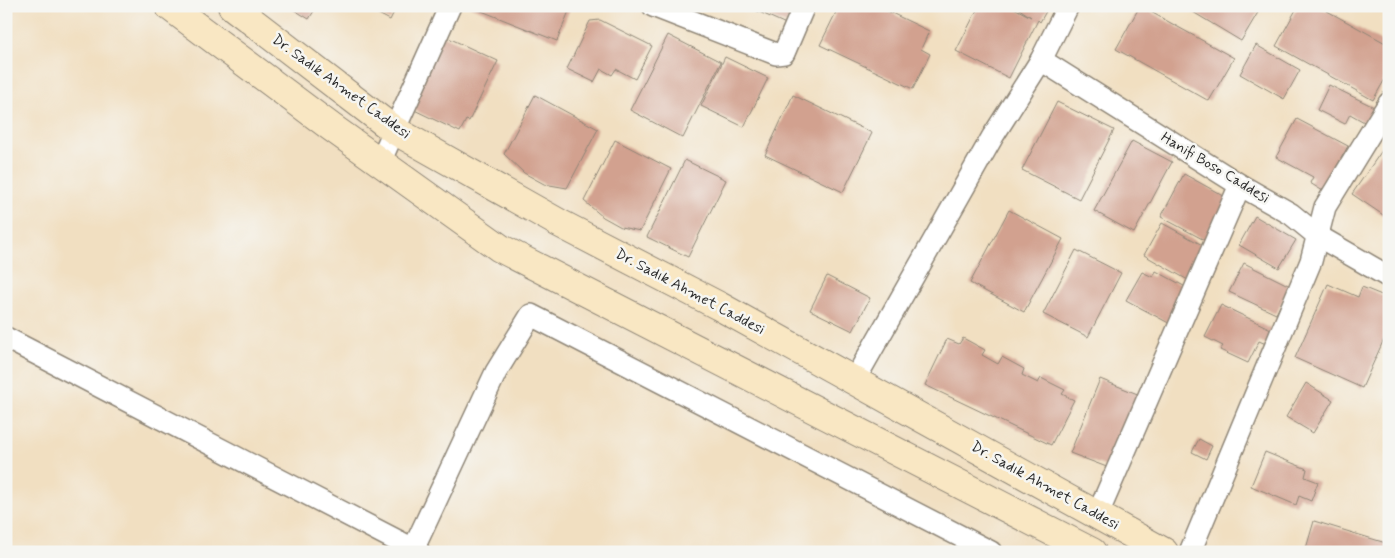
<svg xmlns="http://www.w3.org/2000/svg" width="1395" height="558" font-family="Mynerve,sans-serif">
<style>
.building{fill:#d2a18f}
.lines{fill:none;stroke-linecap:round;stroke-linejoin:round}
.street-casing{stroke:#8e8576;stroke-width:24}
.secondary-casing{stroke:#8e8576;stroke-width:30}
.street{stroke:#fff;stroke-width:21}
.secondary{stroke:#f9e7c3;stroke-width:28}
.labels{text-anchor:middle;dominant-baseline:central;stroke-width:5;stroke-linejoin:round;paint-order:stroke}
.street-label{font-size:15px;fill:#2b2b2b;stroke:#f6f6f2}
</style>
<rect width="100%" height="100%" fill="#f6f6f2"/>
<filter id="ink" filterUnits="userSpaceOnUse"><feTurbulence type="fractalNoise" baseFrequency=".02" numOctaves="2"/><feDisplacementMap in="SourceGraphic" scale="10" xChannelSelector="R" yChannelSelector="G"/><feConvolveMatrix kernelMatrix="1 2 1 2 8 2 1 2 1" color-interpolation-filters="sRGB"/></filter>
<filter id="wash" filterUnits="userSpaceOnUse"><feTurbulence type="fractalNoise" baseFrequency=".0096" numOctaves="4" result="noise"/><feDisplacementMap in="SourceGraphic" scale="20" xChannelSelector="R" yChannelSelector="G"/><feGaussianBlur stdDeviation="1.12" result="paint"/><feColorMatrix in="noise" values="0 0 0 0 0 0 0 0 0 0 0 0 0 0 0 0 0 1.4 0 .05"/><feComposite in="paint" operator="in"/></filter>
<g filter="url(#wash)">
<rect width="100%" height="100%" fill="#f1dfc1"/>
<g id="blocks">
<g class="building">
<path d="M288 6H317L309 19Z"/>
<path d="M363 6H397L390 20Z"/>
<path d="M469 6H571L557 41Z"/>
<path d="M746 6H794L786 24Z"/>
<path d="M839 6H877L929 31 921 49 930 54 913 89 820 45Z"/>
<path d="M979 6H1010L1031 17 1015 6H1049L1040 22 1038 20 1009 78 956 51Z"/>
<path d="M1140 6 1234 58 1209 101 1116 49Z"/>
<path d="M1183 6H1255L1260 9 1241 41Z"/>
<path d="M1298 6H1318L1389 45V72L1373 100 1276 46Z"/>
<path d="M600 20 652 46 635 79 616 69 612 75 601 69 594 82 567 69 590 21Z"/>
<path d="M440 34 498 61 469 121 466 120 460 132 406 106Z"/>
<path d="M668 35 721 62 683 138 630 110Z"/>
<path d="M1256 45 1300 70 1284 99 1240 74Z"/>
<path d="M725 57 768 78 744 127 701 106Z"/>
<path d="M1329 85 1374 107 1366 123 1350 114 1345 124 1317 110Z"/>
<path d="M535 95 598 129 567 188 544 184 524 173 504 154Z"/>
<path d="M793 95 872 133 843 192 765 155Z"/>
<path d="M1057 102 1114 130 1079 199 1022 170Z"/>
<path d="M1297 119 1348 146 1323 191 1310 183 1313 177 1276 157Z"/>
<path d="M615 140 671 169 640 231 621 227 603 217 584 201Z"/>
<path d="M1132 141 1172 162 1134 233 1094 211Z"/>
<path d="M1383 149 1389 153V219L1352 194Z"/>
<path d="M685 160 726 180 688 257 647 237Z"/>
<path d="M1184 174 1231 200 1208 242 1161 217Z"/>
<path d="M1009 210 1063 239 1024 312 970 283Z"/>
<path d="M1255 216 1296 240 1279 268 1239 245Z"/>
<path d="M1162 223 1206 247 1188 280 1144 255Z"/>
<path d="M1076 250 1121 273 1088 337 1043 314Z"/>
<path d="M1244 263 1290 286 1276 314 1229 292Z"/>
<path d="M1156 271 1195 292 1176 327 1126 300 1142 272 1153 277Z"/>
<path d="M827 276 870 298 853 331 810 310Z"/>
<path d="M1328 284 1358 297 1362 287 1389 298V328L1362 388 1295 358Z"/>
<path d="M1221 305 1273 330 1266 344 1259 341 1248 363 1220 350 1223 346 1205 337Z"/>
<path d="M963 338 985 350 982 355 998 364 1002 357 1024 369 1022 375 1038 383 1041 378 1065 390 1062 394 1074 400 1051 445 925 385 947 339 959 344Z"/>
<path d="M1100 379 1155 401 1125 474 1070 453Z"/>
<path d="M1306 383 1333 400 1313 433 1286 417Z"/>
<path d="M1199 439 1212 446 1206 459 1192 452Z"/>
<path d="M1265 452 1307 469 1305 477 1318 482 1311 501 1299 496 1296 505 1251 486Z"/>
<path d="M1314 521 1389 544V552H1305Z"/>
</g>
</g>
</g>
<g filter="url(#ink)">
<use href="#blocks" fill-opacity="0" stroke="#8e8576" stroke-width="1"/>
<g class="lines">
<g class="street-casing">
<g id="street">
<path d="M653 6 776 54 784 53 804 6"/>
<path d="M1041 60 1240 185 1291 214 1318 236 1389 277"/>
<path d="M380 162 450 6"/>
<path d="M6 338 419 552"/>
<path d="M854 381 993 136 1041 60 1068 6"/>
<path d="M1097 516 1240 185"/>
<path d="M412 552 496 372 531 315 991 552"/>
<path d="M1190 552 1311 261 1325 207 1389 103"/>
</g>
</g>
<g class="secondary-casing">
<g id="secondary">
<path d="M169 6 331 127 500 248 1092 552"/>
<path d="M232 6 394 130 559 223 719 306 1164 552"/>
</g>
</g>
<use href="#street" class="street"/>
<use href="#secondary" class="secondary"/>
</g>
</g>
<g class="labels">
<g class="street-label">
<text transform="translate(341 87) rotate(36)">Dr. Sadık Ahmet Caddesi</text>
<text transform="translate(1215 168) rotate(31)">Hanifi Boso Caddesi</text>
<text transform="translate(690 292) rotate(28)">Dr. Sadık Ahmet Caddesi</text>
<text transform="translate(1045 486) rotate(29)">Dr. Sadık Ahmet Caddesi</text>
</g>
</g>
<rect width="1395" height="558" fill="none" stroke="#f6f6f2" stroke-width="25"/>
</svg>
